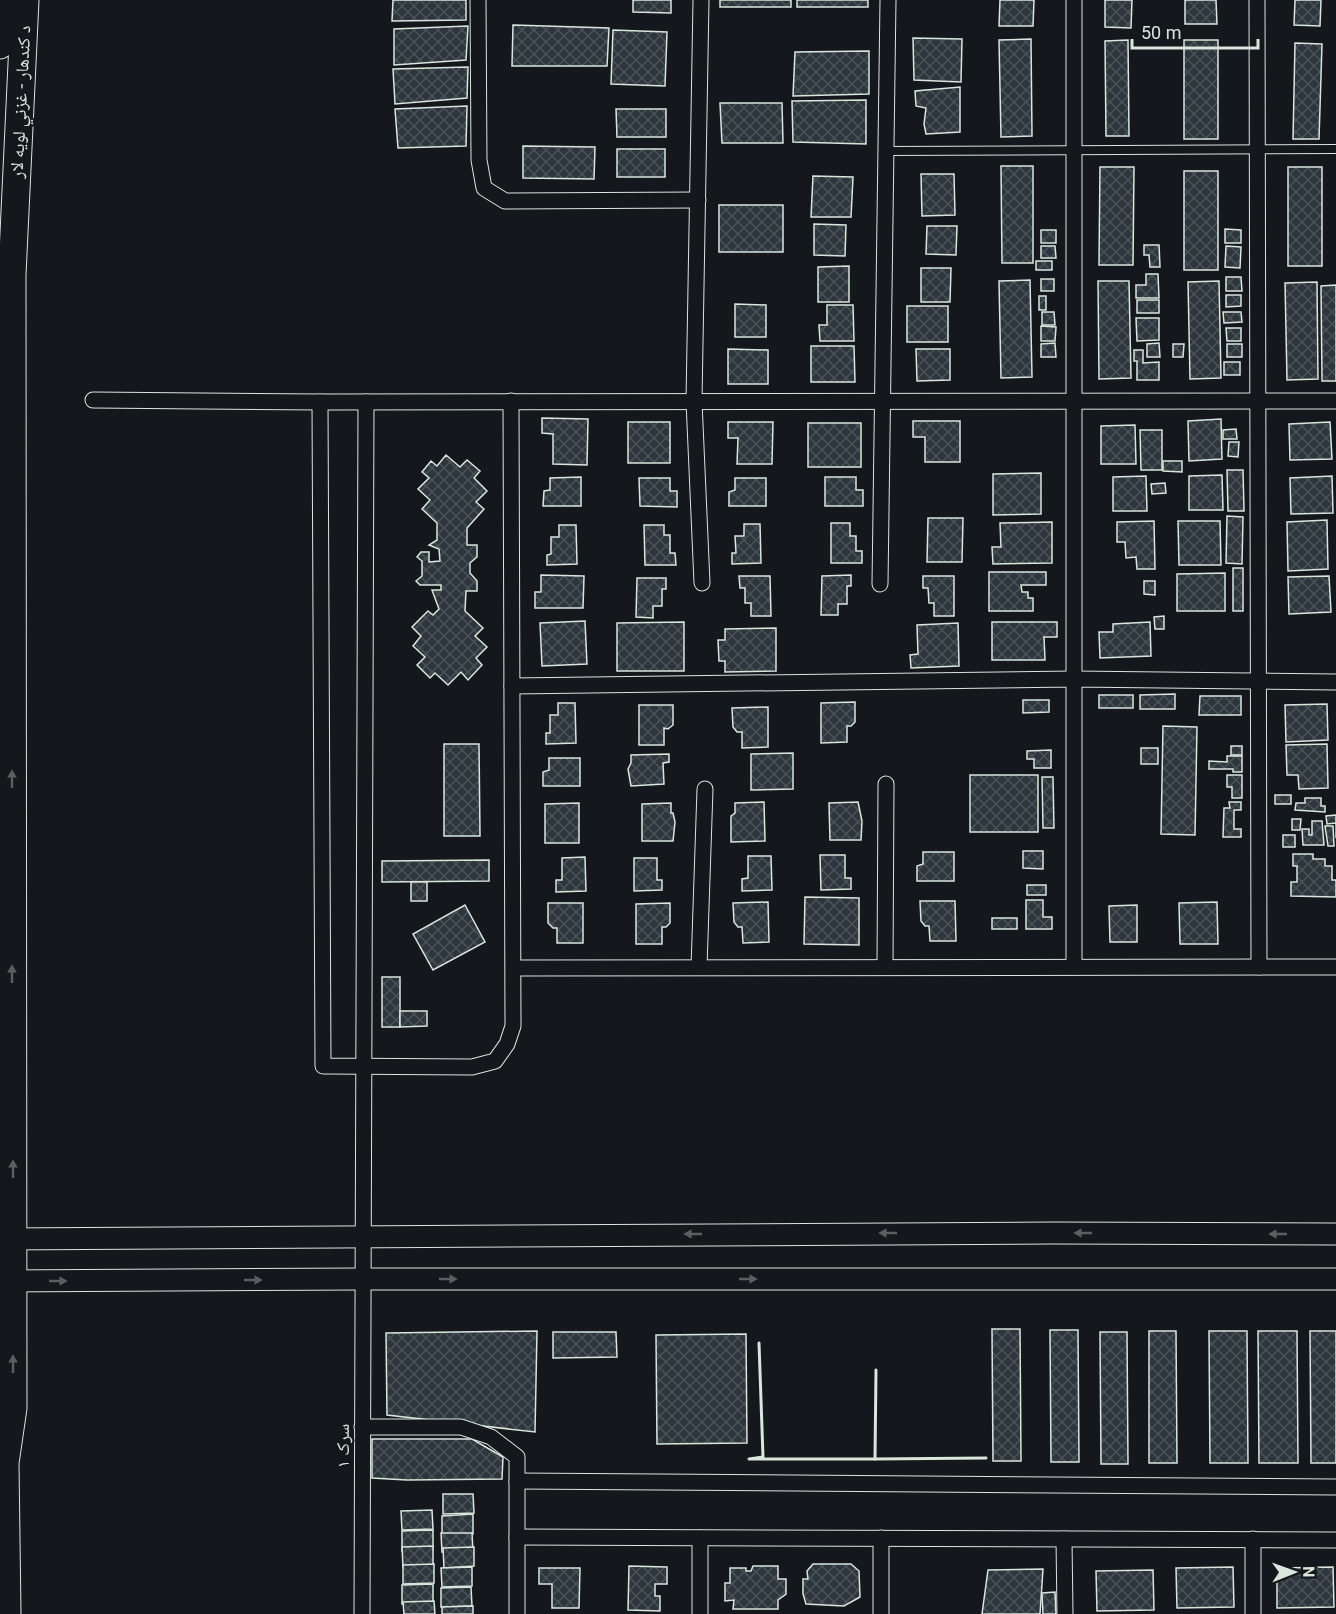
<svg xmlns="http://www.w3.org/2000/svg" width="1336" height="1614" font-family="Roboto,'Noto Naskh Arabic',sans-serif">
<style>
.building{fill:url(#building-cross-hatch);stroke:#d8e6dc;stroke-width:1.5}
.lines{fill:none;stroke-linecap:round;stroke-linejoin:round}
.lane-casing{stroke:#d8e6dc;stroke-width:10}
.street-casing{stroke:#d8e6dc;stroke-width:17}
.secondary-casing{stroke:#d8e6dc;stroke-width:23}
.highway-casing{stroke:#d8e6dc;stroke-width:29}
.lane{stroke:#14181c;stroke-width:8}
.street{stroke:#14181c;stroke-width:15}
.secondary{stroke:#14181c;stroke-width:21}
.highway{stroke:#14181c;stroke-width:27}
.wall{stroke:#d8e6dc;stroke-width:3}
.oneway{fill:#59605f}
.labels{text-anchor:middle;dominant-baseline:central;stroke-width:4.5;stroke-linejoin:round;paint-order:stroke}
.street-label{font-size:18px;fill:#d8e6dc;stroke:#14181c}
</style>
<defs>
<pattern id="building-cross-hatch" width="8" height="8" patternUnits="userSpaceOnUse" patternTransform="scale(1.5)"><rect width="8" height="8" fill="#2c363c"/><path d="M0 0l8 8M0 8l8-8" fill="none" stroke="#4a5358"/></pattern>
</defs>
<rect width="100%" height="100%" fill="#14181c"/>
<g class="building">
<path d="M393 0H466V20L392 21Z"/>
<path d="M633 0H671V13L633 12Z"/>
<rect x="720" y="0" width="71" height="7"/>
<rect x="797" y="0" width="71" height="7"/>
<path d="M1000 0H1034L1033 26H999Z"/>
<path d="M1105 0H1132L1131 28 1105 27Z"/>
<path d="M1185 0H1216L1217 24H1185Z"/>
<path d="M1295 0H1321L1320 26 1294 25Z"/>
<path d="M513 25 609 28 607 66H512Z"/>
<path d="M468 26 466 60 394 65V29Z"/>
<path d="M613 30 667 32 665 86 611 84Z"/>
<path d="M913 38 962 39 961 82 914 80Z"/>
<path d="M1031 39 1032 136 1001 137 999 40Z"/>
<path d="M1128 40 1129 136H1106L1105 41Z"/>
<rect x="1184" y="40" width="34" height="99"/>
<path d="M1295 43 1322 44 1319 139H1293Z"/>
<path d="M869 51V94L793 96 795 52Z"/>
<path d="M468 67 467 98 395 104 393 69Z"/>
<path d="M960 87V132L926 134 924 124 926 108 916 106 915 91Z"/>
<path d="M866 100V144L793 142 792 101Z"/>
<path d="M720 103H782L783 143H722Z"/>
<path d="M467 106 466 146 398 148 395 109Z"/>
<path d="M616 109H666V137H617Z"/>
<path d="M523 146 595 147 594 179 523 178Z"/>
<rect x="617" y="149" width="48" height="28"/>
<path d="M1001 166H1033V263H1002Z"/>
<path d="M1100 167H1134L1133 265H1099Z"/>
<rect x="1288" y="167" width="34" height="99"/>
<rect x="1184" y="171" width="34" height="99"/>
<path d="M921 174H954L955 215 922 216Z"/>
<path d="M813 176 853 177 851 217H811Z"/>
<rect x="719" y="205" width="64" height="47"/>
<path d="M814 224 846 225 845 256 814 255Z"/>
<path d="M927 226H957L956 255 926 254Z"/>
<path d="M1225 229 1241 230V243H1225Z"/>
<rect x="1041" y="230" width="15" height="13"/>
<path d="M1144 245H1159L1160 267H1150L1149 255H1144Z"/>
<path d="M1041 246H1055L1056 258H1041Z"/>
<path d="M1226 246 1241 247 1240 268 1225 267Z"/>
<rect x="1036" y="261" width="16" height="9"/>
<path d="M849 266V302H818V267Z"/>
<path d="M921 268H951L950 302H921Z"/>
<path d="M1146 274H1158L1159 298H1136V285H1146Z"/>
<path d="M1226 277H1241L1242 291H1226Z"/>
<rect x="1041" y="279" width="13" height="12"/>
<path d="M1030 280 1032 377 1001 378 999 281Z"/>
<path d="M1098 281H1129L1131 378 1099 379Z"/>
<path d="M1219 281 1221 378 1190 379 1188 282Z"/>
<path d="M1317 282 1318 379 1287 380 1285 283Z"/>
<path d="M1336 285V381H1322L1321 286Z"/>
<path d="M1226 295H1241V306L1226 307Z"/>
<rect x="1039" y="296" width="7" height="14"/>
<rect x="1137" y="300" width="22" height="13"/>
<path d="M735 304 766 305V337H735Z"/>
<path d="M827 305H853L854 341H820L819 325H827Z"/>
<rect x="907" y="306" width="41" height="36"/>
<path d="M1042 312H1054L1055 325H1042Z"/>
<path d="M1223 312H1241L1242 322 1224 323Z"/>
<path d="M1136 318H1159V340L1137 341Z"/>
<path d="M1041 326 1056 327 1055 341H1041Z"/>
<path d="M1226 328H1241V341H1227Z"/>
<path d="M1055 343 1056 357H1041V344Z"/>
<path d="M1159 343 1160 357H1147V344Z"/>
<path d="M1173 344H1184L1183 357H1173Z"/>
<rect x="1227" y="344" width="15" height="13"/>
<path d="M811 346H854L855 382H811Z"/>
<path d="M728 349 768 350V384H728Z"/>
<path d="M916 349H950V380L917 381Z"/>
<path d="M1134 350H1143V363L1159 362V380H1137V361H1134Z"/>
<rect x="1224" y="362" width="16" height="13"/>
<path d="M542 418 588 419 587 465 553 464V434L542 433Z"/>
<path d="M1221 419 1222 459 1189 461 1188 421Z"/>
<path d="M913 421H960V462H925V437H913Z"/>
<rect x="628" y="422" width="42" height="41"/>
<path d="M728 422H773L772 464H737L738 438H728Z"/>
<path d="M1330 422 1332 459 1290 460 1289 424Z"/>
<rect x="808" y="423" width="53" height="44"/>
<path d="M1135 425 1136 464H1101V426Z"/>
<path d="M1236 429 1237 439H1223V430Z"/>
<path d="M1140 430H1162V470H1141Z"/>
<path d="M1229 442H1239L1238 457 1228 456Z"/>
<path d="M446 455 460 467 467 460 480 471 474 478 487 491 476 502 484 509 467 528V545H477V557L470 563V573L477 581V591H466L465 611 483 628 475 636 487 647 476 658 482 665 468 680 461 672 448 685 435 673 430 678 417 665 425 657 413 646 421 636 412 627 428 611 433 615 439 609 432 590H441V585H420L416 581 422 576V561L417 557 421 552H429V562L440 561 439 549 429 545 437 540V523L422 509 430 500 418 489 429 478 422 472 431 461 437 466Z"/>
<path d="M1163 461H1182V472L1163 471Z"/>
<path d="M1227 470H1243L1244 511H1228Z"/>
<path d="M1041 473V514L993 515V474Z"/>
<path d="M1222 475 1223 510H1189V476Z"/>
<path d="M1146 476 1147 511H1113V477Z"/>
<path d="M1332 476 1333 513 1291 514 1290 478Z"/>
<path d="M581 477V506H543L544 491 550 490V478Z"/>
<path d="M825 477H856V490H863V506H825Z"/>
<path d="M639 478H670V491H677V507L640 506Z"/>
<path d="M735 478H766V506H729V492L735 490Z"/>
<path d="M1165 483 1166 493 1152 494 1151 484Z"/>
<path d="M1227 516 1243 517 1242 564 1226 563Z"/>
<path d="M928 518H963L962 562H927Z"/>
<path d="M1327 520 1328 569 1288 571 1287 522Z"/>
<path d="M1154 521 1155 569H1137L1136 557 1126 558 1125 542H1117V522Z"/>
<path d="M1178 521H1220L1221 565H1179Z"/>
<path d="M1052 522V563L993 564 992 547H1001L1000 523Z"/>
<path d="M831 523H850V536H856V551H862V563H831Z"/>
<path d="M744 524H760L761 563 732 564V553H736L735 536H744Z"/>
<path d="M559 525H576L577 564 547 565V555L551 554V537H559Z"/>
<path d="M644 525H664V535H670V553H675L676 565H645Z"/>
<rect x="1233" y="568" width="10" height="43"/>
<path d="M989 572H1046V585H1021L1022 592H1028V598H1033V611H989Z"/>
<path d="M1225 573V611H1177V574Z"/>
<path d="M541 575 584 576 583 608H535V592H541Z"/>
<path d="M851 575V586H847V604H838V615H821L822 576Z"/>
<path d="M739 576H770L771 616H751V603H745V588H740Z"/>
<path d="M923 576H954V616H934V603H929L928 588H923Z"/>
<path d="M1329 576 1331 612 1289 614 1288 577Z"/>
<path d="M637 578H666V589H662V606H653V618L636 617Z"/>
<path d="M1144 581H1155V595L1144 594Z"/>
<path d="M1164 616V629H1155L1154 617Z"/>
<path d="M585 621 587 664 542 666 540 623Z"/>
<path d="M684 622V671H617V623Z"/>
<path d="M992 622H1057V637H1044L1045 660H992Z"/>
<path d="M1150 622 1151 656 1100 658 1099 632H1113V624Z"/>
<path d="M958 623 959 666 911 668 910 655 918 654 917 625Z"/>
<path d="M776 628V671L725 672V661H719L718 640H725V629Z"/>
<path d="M1175 694V709H1140V695Z"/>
<rect x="1099" y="695" width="34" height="13"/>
<path d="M1200 696H1241V715H1199Z"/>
<path d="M1023 700H1049V712L1023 713Z"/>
<path d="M855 702V722L851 726H847V742L821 743V703Z"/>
<path d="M558 703H575L576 743 546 744V733H550V715H558Z"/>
<path d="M1327 704 1328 740 1286 742 1285 705Z"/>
<path d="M639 705H673V725L668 729 664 728V745H639Z"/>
<path d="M768 707V747L742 748V732H737L733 727 732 708Z"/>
<path d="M1163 726 1197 727 1195 835 1161 834Z"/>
<path d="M444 744H479L480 836H444Z"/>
<path d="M1327 744 1328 788 1299 789 1298 775H1287L1286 745Z"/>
<rect x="1231" y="746" width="11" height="9"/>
<rect x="1141" y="748" width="17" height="16"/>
<path d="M1051 750V768H1034V759H1027V751Z"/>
<path d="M793 753V789L751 790V754Z"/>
<path d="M669 754V762L663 763 664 784 631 786 628 769 631 763V755Z"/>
<path d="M1227 756H1242V772H1233V769H1209V761L1227 762Z"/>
<path d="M549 758H580V786H543V772L549 770Z"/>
<rect x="970" y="775" width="68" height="57"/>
<path d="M1227 775H1242V798H1232V787H1227Z"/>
<path d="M1042 777H1053L1054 828H1043Z"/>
<rect x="1275" y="795" width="16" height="9"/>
<path d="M1305 798H1321V806H1325V812L1295 810 1296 803H1305Z"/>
<path d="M764 802 765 841 731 842V816L735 813V803Z"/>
<path d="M858 802 862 821 861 840H830L829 803Z"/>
<path d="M1229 802H1241V810H1234V829H1241V837H1223L1224 808H1230Z"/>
<path d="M579 803V843H545V804Z"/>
<path d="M671 803V813H673L675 822 673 841H642V804Z"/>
<path d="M1336 815V838V823L1327 824 1326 816Z"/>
<path d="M1292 819H1301L1300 830H1292Z"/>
<path d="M1312 821H1322L1324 845H1303L1302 829H1309V835H1312Z"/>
<path d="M1325 826H1333L1334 846H1328Z"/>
<rect x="1283" y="835" width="12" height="12"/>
<path d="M1023 851H1043V869L1023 868Z"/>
<path d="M923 852H954V881H917V866L923 864Z"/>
<path d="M1293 854H1313V859H1325V866H1332V880H1336V897L1291 896V882H1297V866H1293Z"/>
<path d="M820 855H845V878H851V889L821 890Z"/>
<path d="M748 856H771L772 890 742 891V879L748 878Z"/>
<path d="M585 857 586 891 556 892V880H562V858Z"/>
<path d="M634 858H657V880H662V890L634 891Z"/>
<path d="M489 860V881L382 882V861Z"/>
<rect x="411" y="882" width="16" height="19"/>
<rect x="1027" y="885" width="19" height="10"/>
<path d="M805 897 859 898V945L804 944Z"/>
<path d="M1026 900H1043V917H1052V929H1026Z"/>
<path d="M920 901H955L956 941H930L929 926H925L921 921Z"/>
<path d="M768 902 769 942 743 943 742 927H738L734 922 733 903Z"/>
<path d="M1217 902 1218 944H1180L1179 903Z"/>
<path d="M548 903H583V943H557V928H553L548 923Z"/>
<path d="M670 903V923L666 927H662V944H636V904Z"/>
<path d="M465 905 485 942 433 970 413 934Z"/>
<path d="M1137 905V942H1110L1109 906Z"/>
<rect x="992" y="918" width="25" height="11"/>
<rect x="382" y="977" width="18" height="50"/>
<path d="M400 1011H427V1026L400 1027Z"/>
<path d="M992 1329H1020L1021 1461H993Z"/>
<path d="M1050 1330H1078L1079 1462H1051Z"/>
<path d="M537 1331 535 1432 387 1415 386 1333Z"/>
<path d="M1149 1331H1176L1177 1463H1149Z"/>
<path d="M1209 1331H1247L1248 1463H1210Z"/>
<path d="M1258 1331H1297L1298 1463H1259Z"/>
<path d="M1310 1331H1336V1463H1311Z"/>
<path d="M553 1332H616L617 1357 553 1358Z"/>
<path d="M1100 1332H1127L1128 1464H1101Z"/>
<path d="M746 1334 747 1443 657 1444 656 1335Z"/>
<path d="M372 1439H472L503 1457 502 1479 407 1480 372 1478Z"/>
<path d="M443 1494H473L474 1513 443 1514Z"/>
<path d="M432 1510 433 1529 402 1530 401 1511Z"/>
<path d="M473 1514V1534L442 1535V1516Z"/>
<path d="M433 1530V1550L402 1551V1531Z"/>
<path d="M441 1533H472L473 1552H442Z"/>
<path d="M433 1546V1566L403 1567 402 1547Z"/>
<path d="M474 1547V1566L444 1568 443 1548Z"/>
<path d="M434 1564V1583L403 1584V1565Z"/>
<path d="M813 1564H851L859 1571 860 1597 844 1606 806 1604 803 1594V1579H808L807 1571Z"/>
<path d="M629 1566 667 1567V1584H655V1596H660V1611L628 1610Z"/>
<path d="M753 1566H778V1579H786V1594L778 1600V1609H733L734 1600 725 1601V1583H730V1568H746V1571H751Z"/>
<path d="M472 1567V1586L442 1587 441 1568Z"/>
<path d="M1233 1567 1234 1607 1177 1608 1176 1568Z"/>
<path d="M1333 1567 1334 1607 1277 1608V1568Z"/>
<path d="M539 1568H580L579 1608H552V1584H539Z"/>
<path d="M1043 1569 1040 1614H982L988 1570Z"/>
<path d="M1153 1570 1154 1610 1097 1611 1096 1571Z"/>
<path d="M433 1584V1603L402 1604V1585Z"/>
<path d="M471 1587 472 1606 441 1607V1588Z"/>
<path d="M1055 1592 1056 1614H1043L1042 1593Z"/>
<path d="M434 1601 435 1614H404L403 1602Z"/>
<path d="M473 1606V1614H442V1607Z"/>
</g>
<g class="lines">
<g class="lane-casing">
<path id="lane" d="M887 151 1336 149"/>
</g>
<g class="street-casing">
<g id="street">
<path d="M478 0 479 160 484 188 505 201 698 200"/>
<path d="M701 0 694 401 702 583"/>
<path d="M1257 0 1259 967"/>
<path d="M93 400 320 402 1336 401"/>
<path d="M320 402 323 1066 472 1067 495 1061 507 1044 513 1026 511 401"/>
<path d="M880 584 888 0"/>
<path d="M512 686 1074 679 1336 682"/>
<path d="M699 967 705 789"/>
<path d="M885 967 886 784"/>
<path d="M1074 967V0"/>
<path d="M514 968 1336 967"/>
<path d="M362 1427H461L491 1437 517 1457V1614"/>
<path d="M517 1481 1336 1487"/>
<path d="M517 1537 1336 1540"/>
<path d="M700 1538V1614"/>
<path d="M881 1538V1614"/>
<path d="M1064 1539 1065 1614"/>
<path d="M362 1614 366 402"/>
<path d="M1253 1614V1539"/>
</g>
</g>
<g class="secondary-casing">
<g id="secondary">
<path d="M0 1239 1053 1233 1336 1234"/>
<path d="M0 1281 363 1279H1336"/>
</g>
</g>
<g class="highway-casing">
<g id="highway">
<path d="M0 45 4 0"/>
<path d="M7 1614 5 1463 13 1408 12 275 25 0"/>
</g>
</g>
<use href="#lane" class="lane"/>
<use href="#street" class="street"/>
<use href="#secondary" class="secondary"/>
<use href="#highway" class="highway"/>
<g class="wall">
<path d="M759 1343 763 1457 749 1459H875L876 1370"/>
<path d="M875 1459 986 1458"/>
</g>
</g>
<defs><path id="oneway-solid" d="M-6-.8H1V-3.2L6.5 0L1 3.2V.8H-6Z" transform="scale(1.5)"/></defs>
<g class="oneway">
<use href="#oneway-solid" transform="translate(12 779) rotate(-90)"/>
<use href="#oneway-solid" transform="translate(12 974) rotate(-90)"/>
<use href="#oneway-solid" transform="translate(13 1169) rotate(-90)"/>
<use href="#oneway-solid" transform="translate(888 1233) rotate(180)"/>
<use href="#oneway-solid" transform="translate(1083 1233) rotate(-180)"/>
<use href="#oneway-solid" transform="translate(693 1234) rotate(180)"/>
<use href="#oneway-solid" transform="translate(1278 1234) rotate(-180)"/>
<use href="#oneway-solid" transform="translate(448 1279)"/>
<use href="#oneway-solid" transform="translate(748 1279)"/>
<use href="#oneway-solid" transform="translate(253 1280)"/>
<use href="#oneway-solid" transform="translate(58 1281)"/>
<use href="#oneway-solid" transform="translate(13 1364) rotate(-90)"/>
</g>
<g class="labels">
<g class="street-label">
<text transform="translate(20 102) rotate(-87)">د کندهار - غزني لويه لار</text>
<text transform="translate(342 1446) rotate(-90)">سرک ۱</text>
</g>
</g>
<g transform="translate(1294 1572) rotate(89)" stroke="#14181c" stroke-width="4.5" paint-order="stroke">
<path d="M0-4.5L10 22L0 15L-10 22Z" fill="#d8e6dc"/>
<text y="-9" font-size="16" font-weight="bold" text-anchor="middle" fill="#d8e6dc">N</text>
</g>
<path d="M1132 39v9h126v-9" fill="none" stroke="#d8e6dc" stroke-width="3"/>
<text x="1141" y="39" font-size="18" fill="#d8e6dc" stroke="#14181c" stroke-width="4.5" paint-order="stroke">50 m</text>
</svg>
